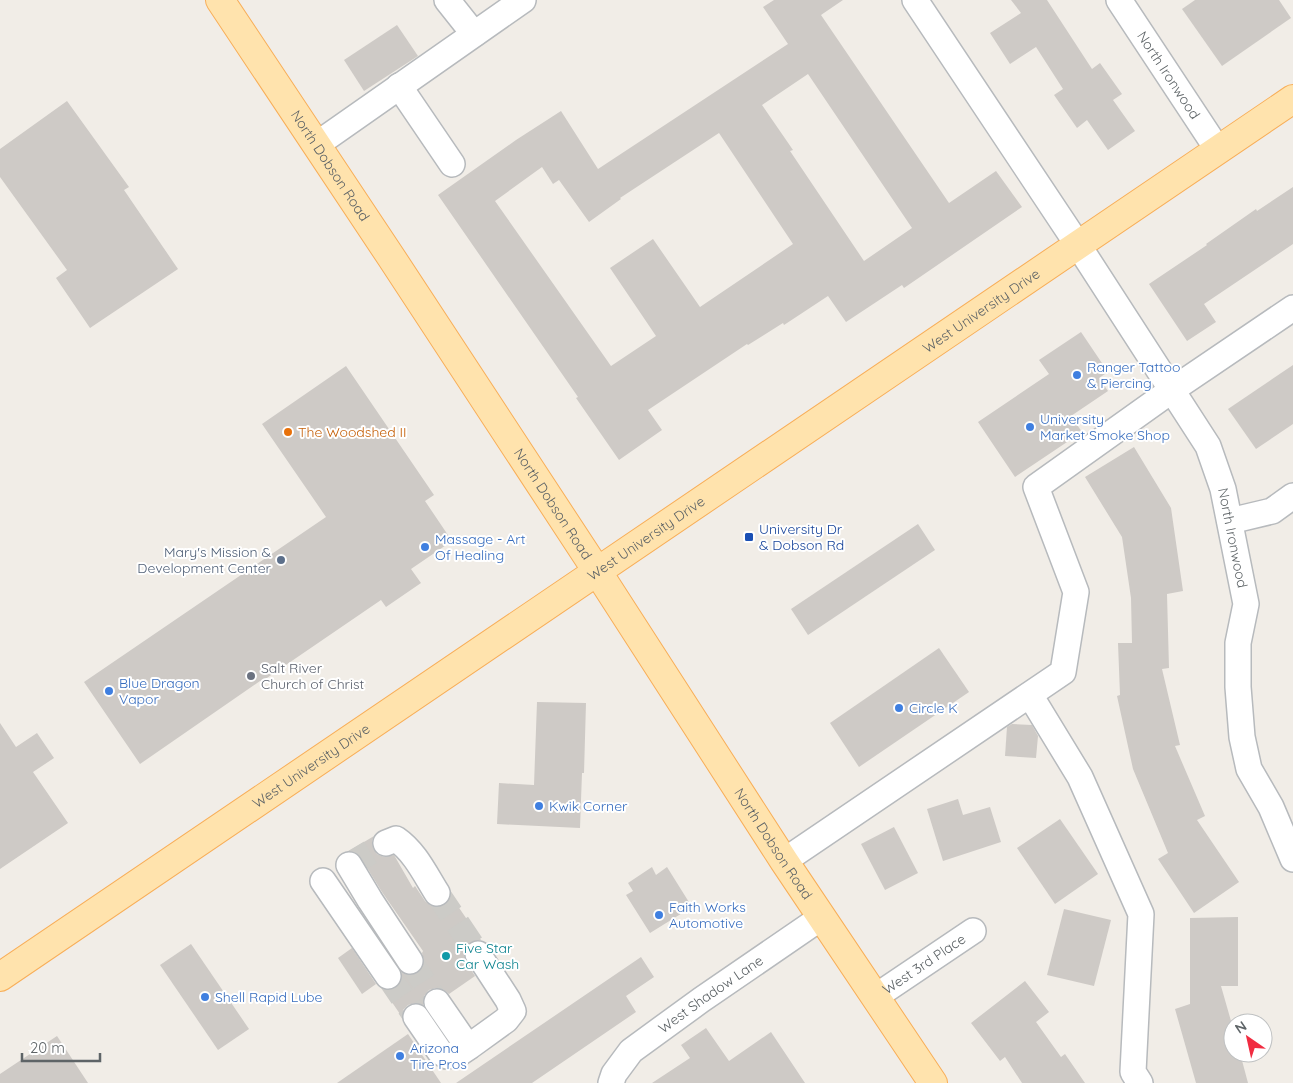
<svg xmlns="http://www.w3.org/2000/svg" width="1293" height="1083" font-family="Quicksand,sans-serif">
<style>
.building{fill:#cecac6;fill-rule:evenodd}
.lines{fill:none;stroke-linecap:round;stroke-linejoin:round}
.minor-tunnel{stroke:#cccbc7;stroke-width:25;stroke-dasharray:25 12;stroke-linecap:butt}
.minor-casing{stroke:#b7babd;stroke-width:28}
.major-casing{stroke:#f8ae58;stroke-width:30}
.minor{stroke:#fff;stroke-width:25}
.major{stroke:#ffe3ad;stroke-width:28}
.shop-dot{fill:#3f7fe0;stroke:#fff;stroke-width:2}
.food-dot{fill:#e8710a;stroke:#fff;stroke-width:2}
.transit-dot{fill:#1a4fb4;stroke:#fff;stroke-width:2}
.service-dot{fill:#5c6f8a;stroke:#fff;stroke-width:2}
.worship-dot{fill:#6b7280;stroke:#fff;stroke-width:2}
.culture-dot{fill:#0f9aa8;stroke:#fff;stroke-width:2}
.labels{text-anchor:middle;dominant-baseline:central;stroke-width:4;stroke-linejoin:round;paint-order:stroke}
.street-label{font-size:14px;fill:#5e6467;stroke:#fff}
.shop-label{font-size:14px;fill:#366cbe;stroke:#fff;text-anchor:start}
.food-label{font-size:14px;fill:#c56008;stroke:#fff;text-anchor:start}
.transit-label{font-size:14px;fill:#164399;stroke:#fff;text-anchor:start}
.service-label{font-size:14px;fill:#4e5e75;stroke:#fff;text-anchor:end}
.worship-label{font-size:14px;fill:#5b616d;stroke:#fff;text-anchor:start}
.culture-label{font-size:14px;fill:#0d838f;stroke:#fff;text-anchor:start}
</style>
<rect width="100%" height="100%" fill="#f1ede7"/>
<g class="building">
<path d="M774 0H843L821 15 949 203 996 171 1022 207 904 288 902 285 846 322 828 296 784 325 783 323 748 345 747 344 648 410 662 430 619 460 576 398 578 397 438 195 516 140 561 111 598 169 788 44 763 7ZM808 74 912 228 864 261 790 151 793 150 762 105ZM719 133 793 244 700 307 653 239 610 268 656 336 611 366 495 201 542 167 553 184 559 180 589 222 621 199 620 198Z"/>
<path d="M1011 0H1047L1092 69 1100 63 1122 94 1113 100 1135 131 1108 150 1087 120 1077 128 1054 95 1063 89 1036 47 1010 64 990 33 1021 13Z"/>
<path d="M1195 0H1279L1291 18 1222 66 1182 9Z"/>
<path d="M397 25 418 56 364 91 344 60Z"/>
<path d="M67 101 129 187 124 190 178 269 90 328 56 278 67 270 0 177V149Z"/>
<path d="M1293 187V244L1204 304 1216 322 1187 341 1149 284 1207 245 1206 244 1256 209 1257 211Z"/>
<path d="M1081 332 1108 372 1099 378 1108 391 1071 416 1082 432 1015 477 978 422 1049 374 1039 360Z"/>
<path d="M1293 365V424L1256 449 1228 409Z"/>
<path d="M346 366 434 495 425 501 452 541 411 569 421 583 386 607 381 600 261 682 260 681 140 764 84 682 326 517 262 424Z"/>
<path d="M1134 447 1171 508 1183 591 1167 594 1169 668 1162 669 1180 745 1175 746 1205 816 1197 820 1239 882 1194 913 1158 859 1168 853 1133 769 1117 696 1120 695 1118 643H1132L1131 598 1122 537 1085 477Z"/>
<path d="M918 524 935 550 808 635 791 609Z"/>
<path d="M939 648 969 692 859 767 830 723Z"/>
<path d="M537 702 586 703 584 773H582L580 828 497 824 499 783 534 785Z"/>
<path d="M0 723 16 747 37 733 54 758 33 772 68 823 0 869Z"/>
<path d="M1012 724 1032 725 1038 736 1036 758 1005 756 1007 727Z"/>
<path d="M958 799 963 815 990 807 1001 842 943 861 927 809Z"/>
<path d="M1060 819 1098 874 1055 904 1017 848Z"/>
<path d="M894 827 918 873 885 890 861 844Z"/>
<path d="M374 836 372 841 373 848 377 854 384 857 394 855 413 888 415 886 425 901 431 906 438 907 445 905 449 900 451 896 481 940H477L470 942 465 948 464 954 466 962 475 976 449 994 443 989 435 988 429 990 424 996 423 1005 415 1003 408 1005 403 1010 402 1017 383 989 390 990 396 988 401 982 402 975 401 972 404 974 410 975 418 973 423 967 424 960 422 953 423 951 382 892 361 858 356 853 349 851Z"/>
<path d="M652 867 656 875 667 867 692 907 650 933 626 895 633 891 628 883Z"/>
<path d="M1064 909 1111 920 1094 986 1047 975Z"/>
<path d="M1238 917V986H1221L1233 1028V1053H1240L1248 1083H1196L1175 1009 1190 1004V918Z"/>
<path d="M191 944 249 1029 218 1050 160 965Z"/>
<path d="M352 948 376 984 362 994 338 958Z"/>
<path d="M641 957 654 977 626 996 636 1012 532 1083H456Z"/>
<path d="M1025 981 1049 1012 1036 1022 1061 1057 1065 1054 1085 1083H1022L1005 1057 1000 1061 971 1023Z"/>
<path d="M706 1028 729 1061 771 1032 805 1083H652L690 1058 681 1045Z"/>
<path d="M408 1034 441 1083H337Z"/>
<path d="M57 1036 88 1083H0V1074Z"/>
</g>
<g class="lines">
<g class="minor-tunnel">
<path d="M349 865 386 843"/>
<path d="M437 893 478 954"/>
<path d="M410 961 437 1002"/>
<path d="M388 976 416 1017"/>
</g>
<g class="minor-casing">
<g id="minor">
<path d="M447 0 474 34"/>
<path id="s1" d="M915 0 1078 245 1208 446 1223 489 1246 604 1238 643V687L1242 737 1249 769 1271 807 1293 859"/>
<path id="s2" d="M1119 0 1218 150"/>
<path d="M399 86 452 164"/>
<path d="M316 145 523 0"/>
<path d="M1230 521 1272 511 1293 496"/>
<path d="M1030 695 1080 777 1141 914 1133 1072 1140 1083"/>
<path d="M386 843 396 839C415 852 425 874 437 893"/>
<path d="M784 861 1063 672 1076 592 1036 487 1172 390 1293 308"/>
<path d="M349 865 370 900 410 961"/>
<path d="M323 881 388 976"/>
<path id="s3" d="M875 997 973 931"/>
<path d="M437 1002 468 1047"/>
<path d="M416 1017 440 1052 447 1056 458 1054 470 1046 506 1020 513 1011 508 1000 478 954"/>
<path id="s4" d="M611 1083 614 1074 631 1051 701 1000 822 917"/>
</g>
</g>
<g class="major-casing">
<g id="major">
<path id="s5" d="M220 0 391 257 597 571 784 861 933 1083"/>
<path id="s6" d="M0 977 1293 99"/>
</g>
</g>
<use href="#minor" class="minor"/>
<use href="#major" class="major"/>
</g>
<g class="shop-dot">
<circle cx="1077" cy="375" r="5"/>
<circle cx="1030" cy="427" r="5"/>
<circle cx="425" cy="547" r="5"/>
<circle cx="109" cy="691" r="5"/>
<circle cx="899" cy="708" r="5"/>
<circle cx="539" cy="806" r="5"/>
<circle cx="659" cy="915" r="5"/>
<circle cx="205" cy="997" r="5"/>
<circle cx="400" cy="1056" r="5"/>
</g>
<circle class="food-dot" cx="288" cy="432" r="5"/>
<rect class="transit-dot" x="744" y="532" width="10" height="10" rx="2.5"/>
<circle class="service-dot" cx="281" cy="560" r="5"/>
<circle class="worship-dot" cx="251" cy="676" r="5"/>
<circle class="culture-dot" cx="446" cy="956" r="5"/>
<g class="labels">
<g class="street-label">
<text stroke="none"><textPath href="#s2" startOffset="90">North Ironwood</textPath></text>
<text stroke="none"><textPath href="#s5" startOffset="199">North Dobson Road</textPath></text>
<text stroke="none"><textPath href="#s6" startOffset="1186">West University Drive</textPath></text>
<text stroke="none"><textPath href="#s5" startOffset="604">North Dobson Road</textPath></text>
<text stroke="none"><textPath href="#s6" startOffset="781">West University Drive</textPath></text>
<text stroke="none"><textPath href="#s1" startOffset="629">North Ironwood</textPath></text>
<text stroke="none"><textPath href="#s6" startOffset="376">West University Drive</textPath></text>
<text stroke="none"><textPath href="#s5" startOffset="1009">North Dobson Road</textPath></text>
<text stroke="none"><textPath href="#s3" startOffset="59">West 3rd Place</textPath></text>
<text stroke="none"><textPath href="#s4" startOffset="136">West Shadow Lane</textPath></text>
</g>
<g class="shop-label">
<text x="1087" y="367">Ranger Tattoo<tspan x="1087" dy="16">&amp; Piercing</tspan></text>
<text x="1040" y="419">University<tspan x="1040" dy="16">Market Smoke Shop</tspan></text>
<text x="435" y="539">Massage - Art<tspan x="435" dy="16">Of Healing</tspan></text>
<text x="119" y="683">Blue Dragon<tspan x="119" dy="16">Vapor</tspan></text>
<text x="909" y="708">Circle K</text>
<text x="549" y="806">Kwik Corner</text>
<text x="669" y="907">Faith Works<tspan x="669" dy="16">Automotive</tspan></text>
<text x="215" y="997">Shell Rapid Lube</text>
<text x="410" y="1048">Arizona<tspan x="410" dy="16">Tire Pros</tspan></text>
</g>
<g class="food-label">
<text x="298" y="432">The Woodshed II</text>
</g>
<g class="transit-label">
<text x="759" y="529">University Dr<tspan x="759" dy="16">&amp; Dobson Rd</tspan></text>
</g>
<g class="service-label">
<text x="271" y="552">Mary's Mission &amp;<tspan x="271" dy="16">Development Center</tspan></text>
</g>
<g class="worship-label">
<text x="261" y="668">Salt River<tspan x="261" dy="16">Church of Christ</tspan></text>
</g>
<g class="culture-label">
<text x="456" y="948">Five Star<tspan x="456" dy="16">Car Wash</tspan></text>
</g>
</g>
<g transform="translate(1248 1038) rotate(326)"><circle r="24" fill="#ffffff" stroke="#bfc1c2"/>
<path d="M0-4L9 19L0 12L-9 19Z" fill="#f12c41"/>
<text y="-8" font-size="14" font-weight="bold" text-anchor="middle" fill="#5e6467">N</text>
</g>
<path d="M22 1053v8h78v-8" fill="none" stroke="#5e6467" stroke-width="2.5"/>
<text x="30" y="1053" font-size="15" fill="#5e6467" stroke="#ffffff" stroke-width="4" paint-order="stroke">20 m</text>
</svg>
